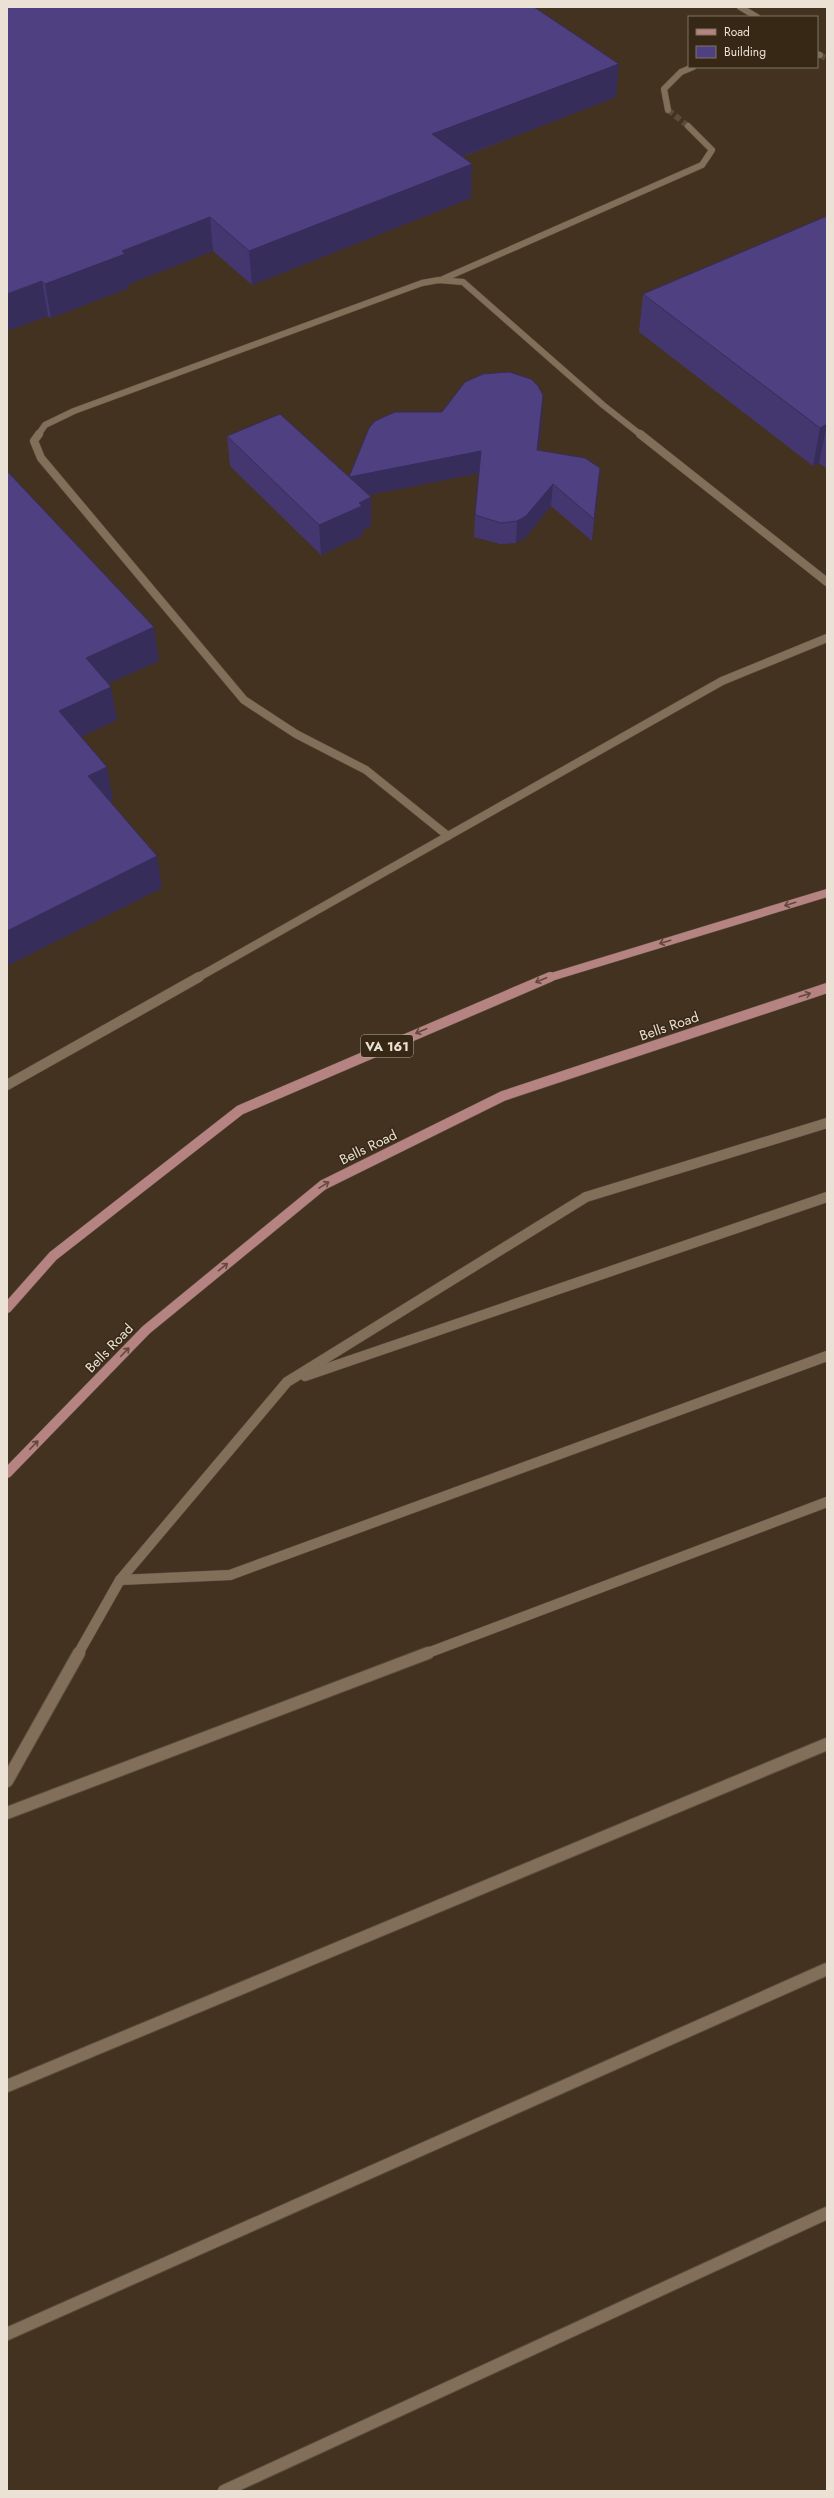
<svg xmlns="http://www.w3.org/2000/svg" width="834" height="2498" font-family="Jost,sans-serif">
<style>
.lines{fill:none;stroke-linecap:round;stroke-linejoin:round}
.minor-tunnel{stroke:#5b4c3a;stroke-width:6;stroke-dasharray:6 3.5;stroke-linecap:butt}
.minor-far3-casing{stroke:#5b4e3d;stroke-width:7}
.minor-far2-casing{stroke:#5b4e3d;stroke-width:9}
.minor-far1-casing{stroke:#5b4e3d;stroke-width:11}
.minor-casing{stroke:#5b4e3d;stroke-width:14}
.major-far1-casing{stroke:#5b4e3d;stroke-width:9}
.major-casing{stroke:#5b4e3d;stroke-width:11}
.minor-far3{stroke:#816f5a;stroke-width:6}
.minor-far2{stroke:#816f5a;stroke-width:8}
.minor-far1{stroke:#816f5a;stroke-width:10}
.minor{stroke:#816f5a;stroke-width:12}
.major-far1{stroke:#b68383;stroke-width:8}
.major{stroke:#b68383;stroke-width:10}
.wall{fill:#44376f}
.shaded-wall{fill:#372d5a}
.building{fill:#4f4081;stroke:#372d5a}
.oneway{stroke:#63483c}
.labels{text-anchor:middle;dominant-baseline:central;stroke-width:3;stroke-linejoin:round;paint-order:stroke}
.shield{fill:#372815;stroke:#b5aa9b;stroke-width:1}
.shield-label{font-size:13px;font-weight:bold;fill:#ebe1d5}
.street-label{font-size:14px;fill:#ebe1d5;stroke:#372815}
</style>
<rect width="100%" height="100%" fill="#42321f"/>
<g class="lines">
<g class="minor-tunnel">
<path d="M820 55 827 59"/>
<path d="M668 110 688 126"/>
</g>
<g class="minor-far3-casing">
<g id="minor-far3">
<path d="M740 7 757 17"/>
<path d="M817 54 820 55"/>
<path d="M668 110 664 89 681 72 693 67"/>
<path d="M443 279 702 165 712 150 688 126"/>
<path d="M38 435 45 425 74 411 422 283 439 280 463 282 603 405 641 435"/>
</g>
</g>
<g class="minor-far2-casing">
<g id="minor-far2">
<path d="M39 434 34 441 41 458 244 700 296 734 366 770 448 836"/>
<path d="M640 434 827 582"/>
<path d="M197 978 722 681 827 638"/>
</g>
</g>
<g class="minor-far1-casing">
<g id="minor-far1">
<path d="M7 1085 199 977"/>
<path d="M305 1376 827 1197"/>
<path d="M120 1580 230 1575 827 1356"/>
<path d="M78 1654 120 1580 287 1382 586 1197 827 1123"/>
<path d="M425 1654 827 1502"/>
</g>
</g>
<g class="minor-casing">
<g id="minor">
<path d="M7 1781 79 1653"/>
<path d="M7 1813 428 1653"/>
<path d="M7 2086 827 1744"/>
<path d="M7 2334 827 1969"/>
<path d="M224 2491 827 2213"/>
</g>
</g>
<g class="major-far1-casing">
<path id="major-far1" d="M548 978 827 893"/>
</g>
<g class="major-casing">
<g id="major">
<path d="M7 1308 53 1256 240 1110 550 977"/>
<path d="M7 1473 146 1330 323 1185 503 1096 827 988"/>
</g>
</g>
<use href="#minor-far3" class="minor-far3"/>
<use href="#minor-far2" class="minor-far2"/>
<use href="#minor-far1" class="minor-far1"/>
<use href="#minor" class="minor"/>
<use href="#major-far1" class="major-far1"/>
<use href="#major" class="major"/>
</g>
<g class="wall">
<path d="M7 7 616 97 462 157 471 198 252 285 213 251 129 284V288L51 318 48 316 7 331Z"/>
<path d="M827 216V469L819 463 813 466 639 332 643 294Z"/>
<path d="M442 412 542 417 538 450 600 468 592 541 551 506 525 538 516 543 500 544 474 537 475 515 479 473 369 495 371 497V526L363 530V535L321 555 230 466 227 436 349 477Z"/>
</g>
<g class="shaded-wall">
<path d="M619 64 616 97 432 168V134Z"/>
<path d="M472 164 471 198 252 285 249 251Z"/>
<path d="M210 217 213 251 129 284V288L51 318 45 284 122 251Z"/>
<path d="M42 281 48 316 7 331V294Z"/>
<path d="M543 395 542 417 536 472 537 450Z"/>
<path d="M827 424 819 463 813 466 820 428Z"/>
<path d="M481 451 480 473 349 499V477Z"/>
<path d="M600 468 598 490 592 541 594 519Z"/>
<path d="M553 484 551 506 525 538 516 543 517 521Z"/>
<path d="M371 497V526L363 530V535L321 555 319 525 359 503Z"/>
<path d="M154 627 159 661 92 691 86 658Z"/>
<path d="M111 687 117 720 66 744 59 711Z"/>
<path d="M107 767 113 800 95 809 88 776Z"/>
<path d="M157 856 162 888 7 966V931Z"/>
</g>
<g class="building">
<path d="M7 7H534L619 64 432 134 472 164 249 251 210 217 122 251 125 254 45 284 42 281 7 294Z"/>
<path d="M827 216V424L820 428 643 294Z"/>
<path d="M509 372 531 379 538 386 543 395 537 450 585 458 600 468 594 519 553 484 526 516 517 521 501 523 475 515 481 451 349 477 369 428 375 421 395 412H442L465 382 483 374Z"/>
<path d="M280 414 371 497 359 503 362 506 319 525 227 436Z"/>
<path d="M7 471 154 627 86 658 111 687 59 711 107 767 88 776 157 856 7 931Z"/>
</g>
<defs><path id="oneway-shaft" d="M-6 0H5M1.5-3L5.5 0L1.5 3" fill="none" stroke-width="1.6" stroke-linecap="round" stroke-linejoin="round"/></defs>
<g class="oneway">
<use href="#oneway-shaft" transform="translate(790 904) rotate(163)"/>
<use href="#oneway-shaft" transform="translate(665 942) rotate(163)"/>
<use href="#oneway-shaft" transform="translate(541 980) rotate(157)"/>
<use href="#oneway-shaft" transform="translate(805 995) rotate(-18)"/>
<use href="#oneway-shaft" transform="translate(421 1031) rotate(157)"/>
<use href="#oneway-shaft" transform="translate(324 1185) rotate(-32)"/>
<use href="#oneway-shaft" transform="translate(223 1267) rotate(-39)"/>
<use href="#oneway-shaft" transform="translate(125 1352) rotate(-46)"/>
<use href="#oneway-shaft" transform="translate(34 1445) rotate(-46)"/>
</g>
<g class="labels">
<rect class="shield" x="361" y="1035" width="52" height="22" rx="3"/>
<g class="shield-label">
<text x="387" y="1046">VA 161</text>
</g>
<g class="street-label">
<text transform="translate(669 1026) rotate(-19)">Bells Road</text>
<text transform="translate(368 1147) rotate(-26)">Bells Road</text>
<text transform="translate(109 1348) rotate(-46)">Bells Road</text>
</g>
</g>
<rect width="834" height="2498" fill="none" stroke="#ebe1d5" stroke-width="16"/>
<rect x="688" y="16" width="130" height="52" fill="#372815" stroke="#7f7262"/>
<rect x="696" y="29" width="20" height="6" fill="#b68383" stroke="#7f7262"/>
<text x="724" y="36" font-size="12" fill="#ebe1d5">Road</text>
<rect x="696" y="46" width="20" height="12" fill="#4f4081" stroke="#7f7262"/>
<text x="724" y="56" font-size="12" fill="#ebe1d5">Building</text>
</svg>
